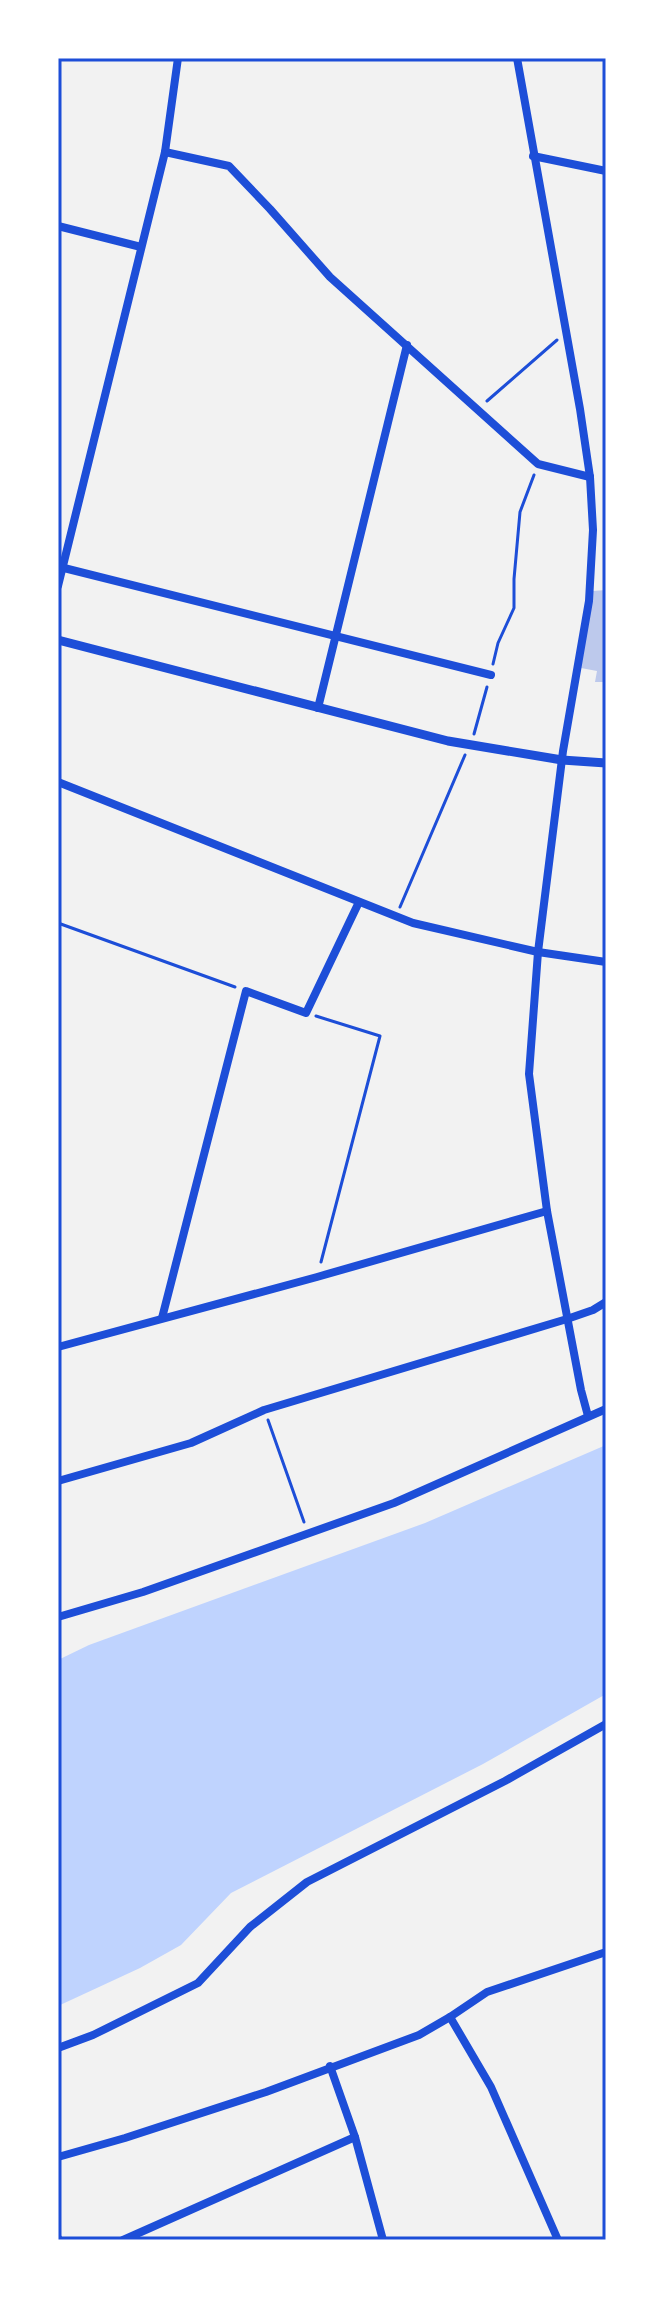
<svg xmlns="http://www.w3.org/2000/svg" width="664" height="2298" font-family="Karla,sans-serif">
<style>
.water{fill:#bfd3fe}
.building{fill:#bdc9ec}
.lines{fill:none;stroke-linecap:round;stroke-linejoin:round}
.path{stroke:#1d4ed8;stroke-width:3}
.minor{stroke:#1d4ed8;stroke-width:8}
.tertiary{stroke:#1d4ed8;stroke-width:9}
.neatline{fill:none;stroke:#1d4ed8;stroke-width:3}
</style>
<rect width="100%" height="100%" fill="#f2f2f2"/>
<path class="water" d="M606 1445V1694L483 1764 231 1893 181 1945 140 1968 58 2006V1660L89 1645 425 1523Z"/>
<path class="building" d="M606 590V682H595L597 671 581 668 593 591Z"/>
<g class="lines">
<g class="path">
<path d="M487 401 557 340"/>
<path d="M493 664 498 643 514 608V579L520 512 534 475"/>
<path d="M474 734 487 687"/>
<path d="M400 907 465 755"/>
<path d="M58 923 235 987"/>
<path d="M316 1016 380 1036 321 1262"/>
<path d="M268 1420 304 1522"/>
</g>
<g class="minor">
<path d="M517 58 580 409 590 477 593 530 589 601 563 751 538 952 529 1074 547 1211 581 1390 588 1416"/>
<path d="M165 152 229 166 270 209 330 277 538 464 590 477"/>
<path d="M533 156 606 171"/>
<path d="M58 226 141 247"/>
<path d="M64 568 491 675"/>
<path d="M58 586 165 152 178 58"/>
<path d="M318 708 407 345"/>
<path d="M58 782 413 923 538 952 606 962"/>
<path d="M162 1318 246 991 306 1013 359 902"/>
<path d="M58 1347 317 1277 547 1211"/>
<path d="M58 1481 191 1443 264 1410 567 1319 593 1310 606 1302"/>
<path d="M58 1617 143 1592 394 1503 606 1409"/>
<path d="M450 2017 491 2087 558 2240"/>
<path d="M58 2048 93 2035 198 1983 250 1927 307 1882 505 1781 606 1724"/>
<path d="M330 2066 355 2137 383 2240"/>
<path d="M58 2157 125 2138 266 2092 419 2035 450 2017 487 1992 606 1952"/>
<path d="M58 2238 59 2240"/>
<path d="M123 2240 355 2137"/>
</g>
<path class="tertiary" d="M58 640 448 741 562 760 606 763"/>
</g>
<rect width="664" height="2298" fill="none" stroke="#ffffff" stroke-width="120"/>
<rect x="60" y="60" width="544" height="2178" class="neatline"/>
</svg>
